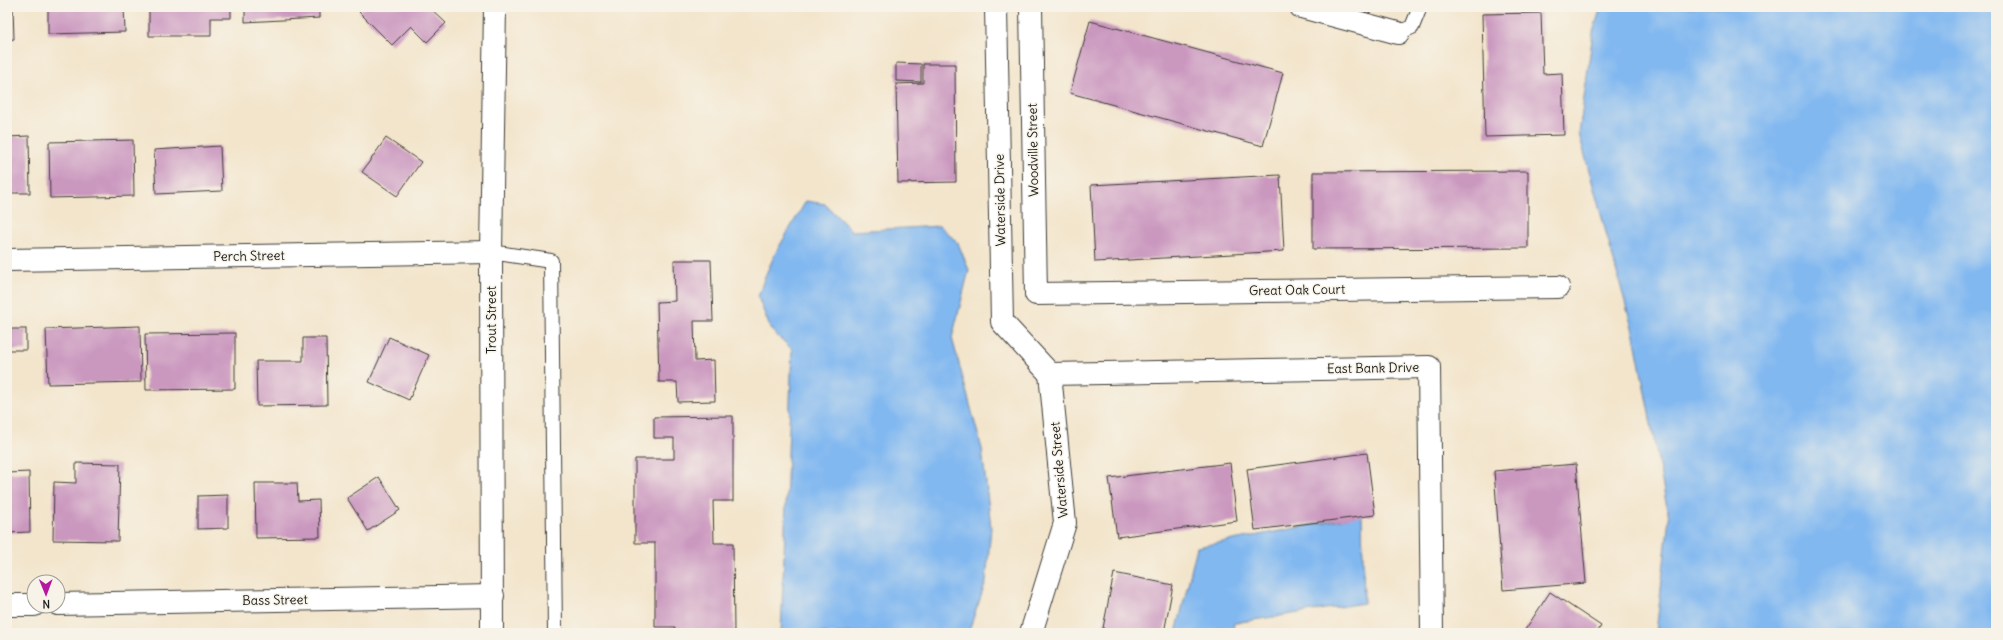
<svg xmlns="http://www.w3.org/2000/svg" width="2003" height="640" font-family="Delius,sans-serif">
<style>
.water{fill:#81b8f0;stroke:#4e6a86}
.building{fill:#ca97bf}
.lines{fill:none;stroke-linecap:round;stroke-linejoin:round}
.lane-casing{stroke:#3c3a36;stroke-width:16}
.street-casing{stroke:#3c3a36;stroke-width:24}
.lane{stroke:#fff;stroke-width:14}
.street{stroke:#fff;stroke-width:22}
.labels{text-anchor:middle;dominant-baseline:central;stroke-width:3;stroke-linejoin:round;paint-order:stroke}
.street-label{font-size:13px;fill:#1c1c1c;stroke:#f7f3e8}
</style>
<rect width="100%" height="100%" fill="#f7f3e8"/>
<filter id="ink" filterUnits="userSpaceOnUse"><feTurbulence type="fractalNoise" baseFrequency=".025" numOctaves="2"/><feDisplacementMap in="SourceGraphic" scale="8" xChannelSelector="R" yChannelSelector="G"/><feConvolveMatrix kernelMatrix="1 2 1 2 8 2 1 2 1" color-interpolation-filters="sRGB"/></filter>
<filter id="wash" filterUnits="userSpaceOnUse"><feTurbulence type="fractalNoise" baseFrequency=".012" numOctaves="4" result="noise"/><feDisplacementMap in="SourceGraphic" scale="16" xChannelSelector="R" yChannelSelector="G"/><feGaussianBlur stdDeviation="0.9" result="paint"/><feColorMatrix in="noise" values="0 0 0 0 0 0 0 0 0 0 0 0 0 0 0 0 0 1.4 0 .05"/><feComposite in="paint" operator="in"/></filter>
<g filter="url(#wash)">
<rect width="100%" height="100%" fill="#f3e5cc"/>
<g class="water">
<path d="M1601 7H1996V633H1656L1669 518 1634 335 1579 134 1593 32Z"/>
<path d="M806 201 825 204 852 231 940 226 958 243 969 270 952 338 982 449 991 527 986 582 968 633H781L792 349 771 330 758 297 765 276 776 252Z"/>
<path d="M1362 515 1364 603 1234 623 1233 633H1176L1197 547Z"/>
</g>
<g id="blocks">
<g class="building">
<path d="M7 7H13L14 39 7 40Z"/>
<path d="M48 7H124L125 32 48 34Z"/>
<path d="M149 7H231V18H211V36H149Z"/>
<path d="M245 7H319V18L245 22Z"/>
<path d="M364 7H429L446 23 427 42 411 26 392 45 359 12Z"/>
<path d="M1541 13 1543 74 1562 73 1564 135 1485 137 1482 14Z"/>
<path d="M1090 21 1283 73 1263 146 1070 93Z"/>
<path d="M896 63 921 64V82L896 81Z"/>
<path d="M923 64H955L956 182 898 183 896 84 923 83Z"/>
<path d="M29 136 30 193H7V137Z"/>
<path d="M386 138 421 162 397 196 362 172Z"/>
<path d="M133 140 134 196 50 198 49 142Z"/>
<path d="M220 146 222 191 156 194 154 150Z"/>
<path d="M1528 171V248L1313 249V172Z"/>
<path d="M1280 175 1284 251 1095 262 1091 185Z"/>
<path d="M674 260H711L713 321H694L695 361 714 360 715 401 678 402 677 382H659L657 302 675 301Z"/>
<path d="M140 326 141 382 48 384 46 329Z"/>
<rect x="7" y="329" width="19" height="21"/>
<path d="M235 333V389L146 390 145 334Z"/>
<path d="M389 337 429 355 409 400 369 382Z"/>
<path d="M303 338H326L327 405 257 406 256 361H303Z"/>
<path d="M733 416V501H713L714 543H733L734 633H675V627H655V543H635V459H674V438H654V417Z"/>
<path d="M1367 453 1375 515 1255 530 1247 469Z"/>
<path d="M76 463 120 464 118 541 53 540 54 482 76 483Z"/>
<path d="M1230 463 1237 521 1117 537 1109 478Z"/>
<path d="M1576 464 1586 583 1503 590 1494 471Z"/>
<path d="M29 472 30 532 7 533V473Z"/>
<path d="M379 477 400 510 368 531 347 498Z"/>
<path d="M255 483H297L298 501 319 500 320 537 256 538Z"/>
<path d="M228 495V528L198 529V496Z"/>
<path d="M1114 573 1173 585 1164 633H1102Z"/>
<path d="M1550 592 1601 626 1597 633H1523Z"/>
</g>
</g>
</g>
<g filter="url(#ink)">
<use href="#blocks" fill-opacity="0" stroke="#3c3a36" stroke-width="1"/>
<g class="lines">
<g class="lane-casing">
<g id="lane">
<path d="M1398 33 1412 27 1420 7"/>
<path d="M491 252 551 261 555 633"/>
</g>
</g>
<g class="street-casing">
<g id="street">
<path d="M996 7 1002 322 1050 374"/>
<path d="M1031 7 1036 294 1558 287"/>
<path d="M1301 7 1398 33"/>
<path d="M7 260 491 252"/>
<path d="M1050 374 1429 367 1432 633"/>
<path d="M58 604 493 596"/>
<path d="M7 605H34"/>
<path d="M492 633 491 252 495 7"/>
<path d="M1031 633 1065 523 1050 374"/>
</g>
</g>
<use href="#lane" class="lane"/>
<use href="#street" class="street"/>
</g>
</g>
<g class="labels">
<g class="street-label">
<text transform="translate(1033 150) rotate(-91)">Woodville Street</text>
<text transform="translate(1000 200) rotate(-91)">Waterside Drive</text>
<text transform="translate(249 256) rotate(-1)">Perch Street</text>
<text transform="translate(1297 290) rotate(-1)">Great Oak Court</text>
<text transform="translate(491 320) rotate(-90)">Trout Street</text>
<text transform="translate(1373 368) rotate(-1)">East Bank Drive</text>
<text transform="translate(1059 470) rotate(-95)">Waterside Street</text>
<text transform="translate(275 600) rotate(-1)">Bass Street</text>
</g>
</g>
<rect width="2003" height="640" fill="none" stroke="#f7f3e8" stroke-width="24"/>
<g transform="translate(46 594) rotate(179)"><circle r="19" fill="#f7f3e8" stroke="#9f9d96"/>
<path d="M0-3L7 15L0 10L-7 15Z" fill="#b5179e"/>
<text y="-6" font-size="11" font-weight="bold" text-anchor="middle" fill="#1c1c1c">N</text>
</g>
</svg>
